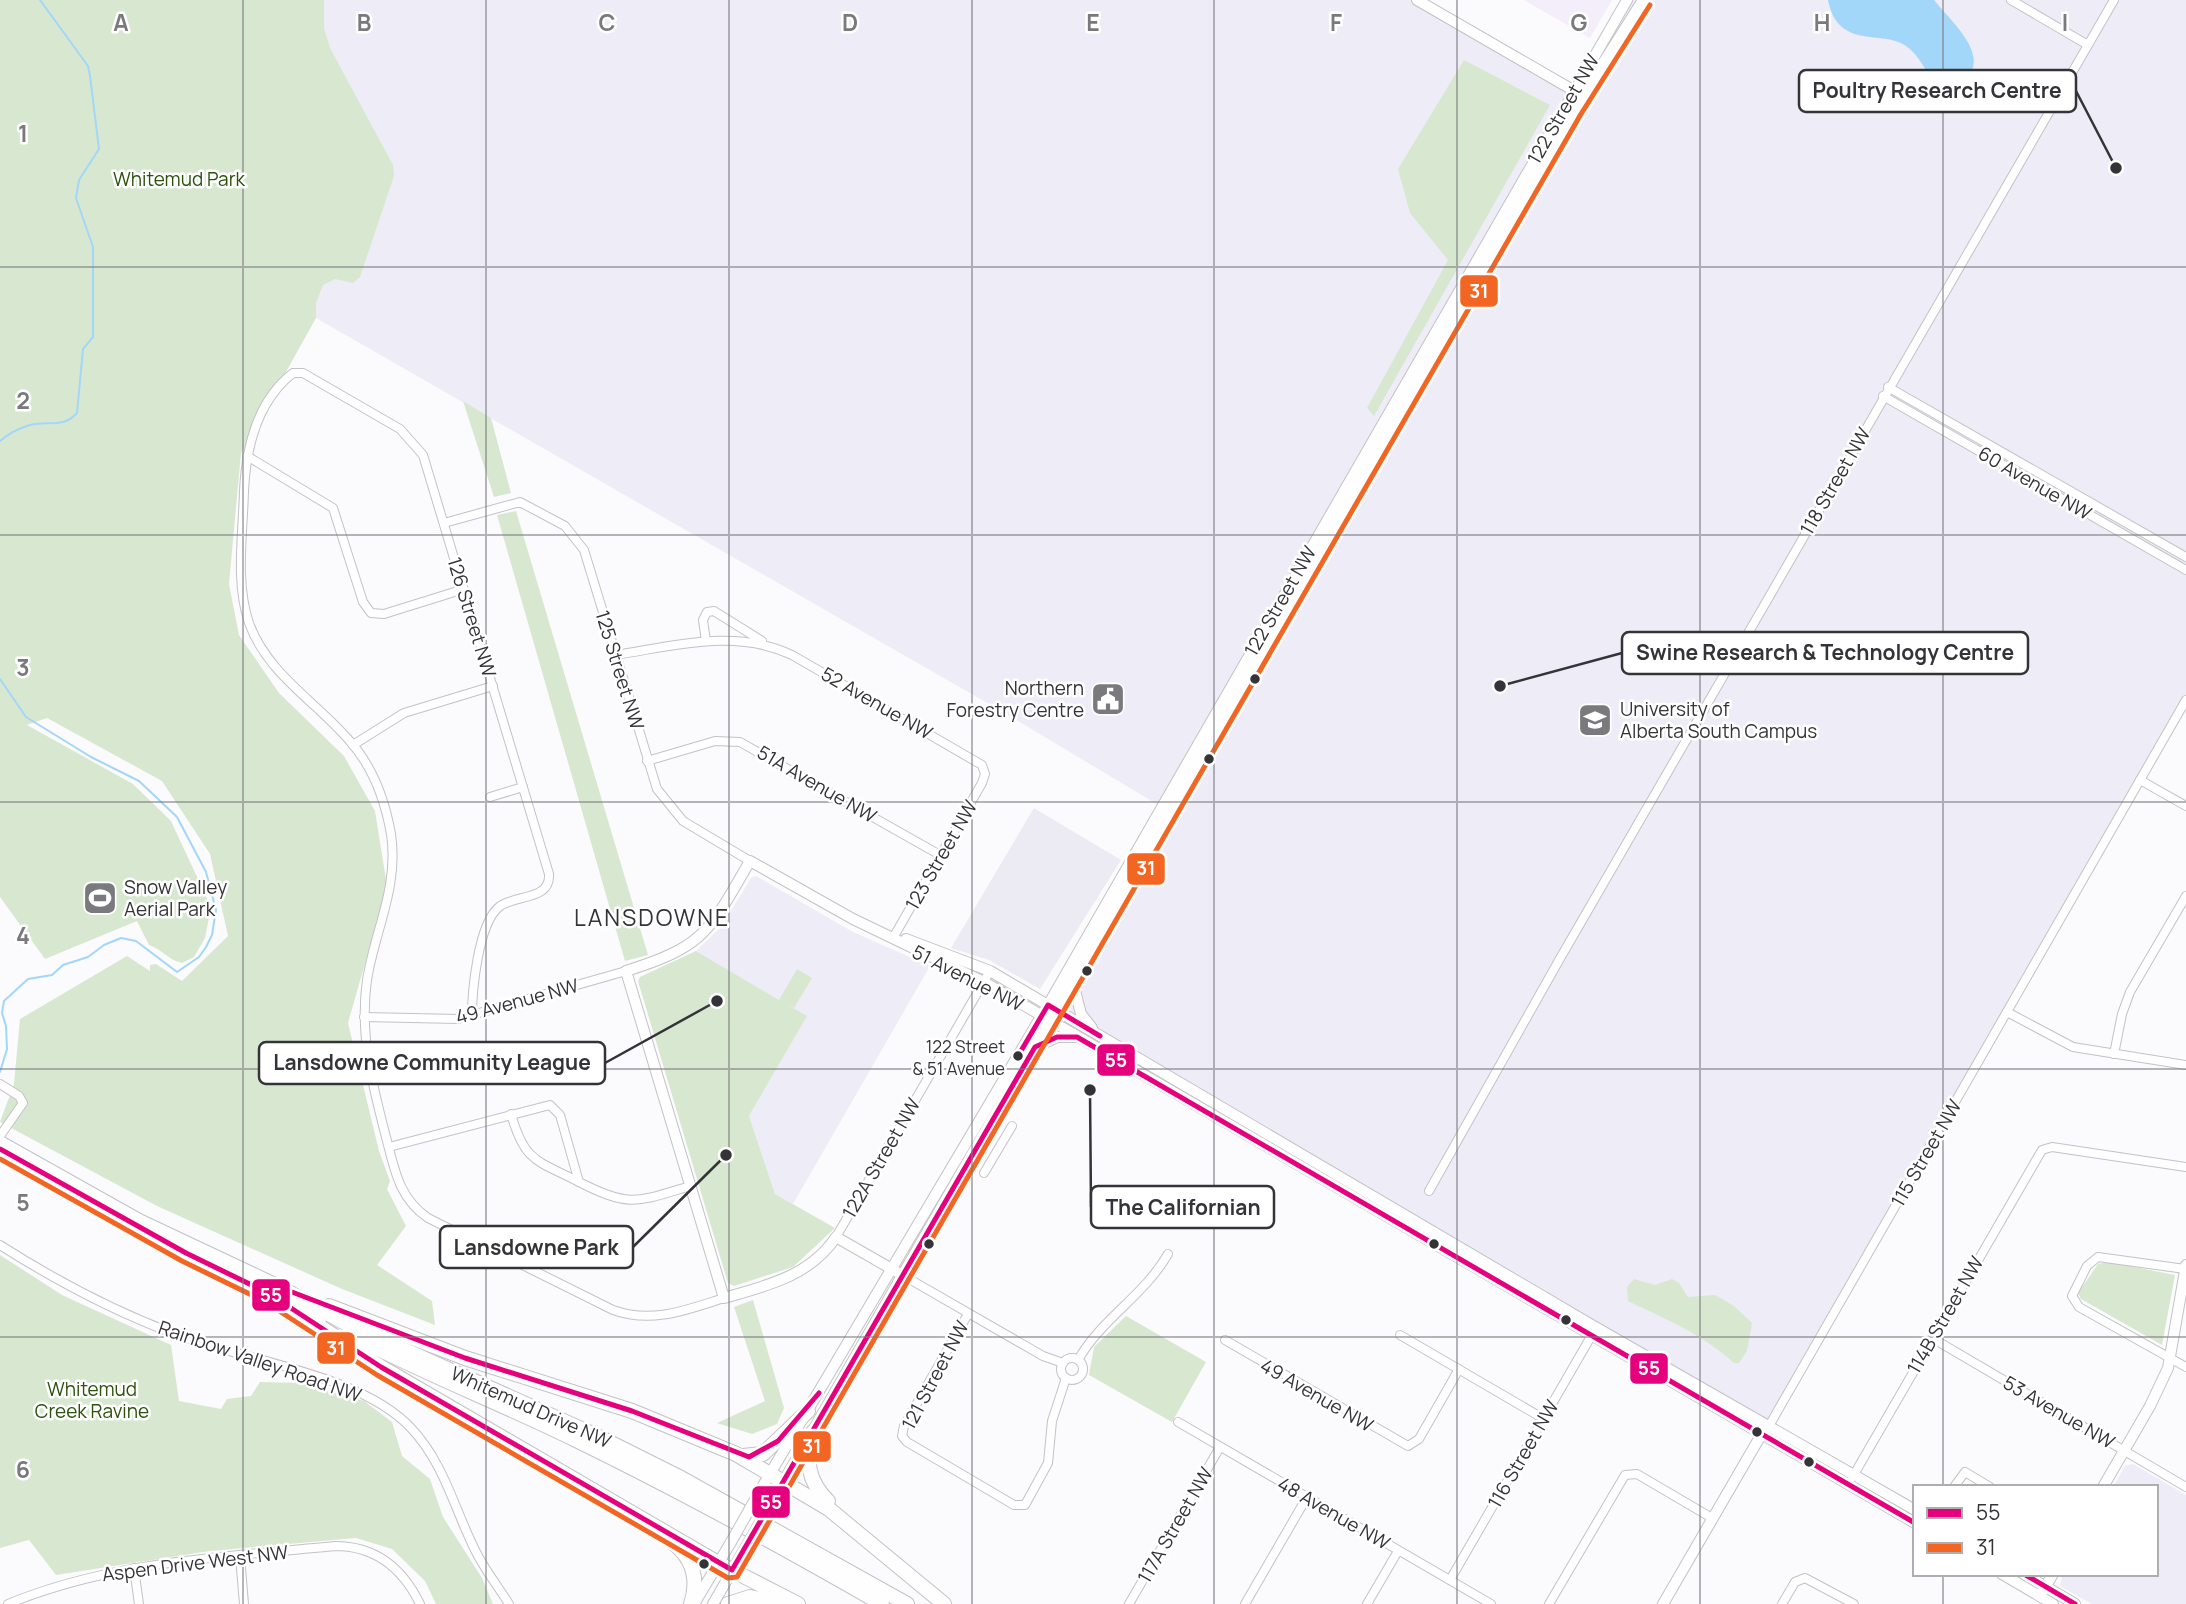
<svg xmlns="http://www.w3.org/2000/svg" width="2186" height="1604" font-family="Manrope,sans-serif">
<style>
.commercial{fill:#ecebf4}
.built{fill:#eeecf6}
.medical{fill:#f3eef9}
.green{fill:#d8e8d0}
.water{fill:#a2d7f9}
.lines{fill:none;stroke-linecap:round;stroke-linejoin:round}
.stream{stroke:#a2d7f9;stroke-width:2}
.street-casing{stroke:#c3c2c6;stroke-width:10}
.secondary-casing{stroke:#c3c2c6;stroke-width:12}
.highway-casing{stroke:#c3c2c6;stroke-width:16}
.street{stroke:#fefeff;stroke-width:8}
.secondary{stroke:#fefeff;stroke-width:10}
.highway{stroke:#fefeff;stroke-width:14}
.secondary-bridge-casing{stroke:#c3c2c6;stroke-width:12;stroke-linecap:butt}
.secondary-bridge{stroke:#fefeff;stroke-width:10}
.bus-1-casing{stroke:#fff;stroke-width:10}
.bus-2-casing{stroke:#fff;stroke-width:10}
.bus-1{stroke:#e5007d;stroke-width:5}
.bus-2{stroke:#f26522;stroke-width:5}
.grid{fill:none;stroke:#7a797d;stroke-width:2;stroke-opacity:0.55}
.bus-dot{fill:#343438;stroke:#fff;stroke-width:2.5}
.labels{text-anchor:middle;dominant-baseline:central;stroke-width:5;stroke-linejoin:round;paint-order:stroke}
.bus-label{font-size:17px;fill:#343438;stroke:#fff;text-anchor:end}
.street-label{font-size:19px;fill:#343438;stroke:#fff}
.park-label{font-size:19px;fill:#2c520d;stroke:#fff}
.poi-label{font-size:19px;fill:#343438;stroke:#fff;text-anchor:start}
.quarter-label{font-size:23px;letter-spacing:2px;fill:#343438;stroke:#fff}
.grid-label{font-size:23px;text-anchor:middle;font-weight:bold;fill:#7a797d;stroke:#fff;stroke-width:5;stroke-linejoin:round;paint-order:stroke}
.leader{fill:none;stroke:#343438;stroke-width:2.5}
.callout-dot{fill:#343438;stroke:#fff;stroke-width:2.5}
.callout{fill:#fff;stroke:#343438;stroke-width:2.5}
.callout-label{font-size:21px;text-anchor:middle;font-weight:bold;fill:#343438}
.line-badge{stroke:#fff;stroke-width:2.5}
.badge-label{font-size:19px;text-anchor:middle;font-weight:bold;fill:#fff}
</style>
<rect width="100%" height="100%" fill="#fbfafd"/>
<path class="commercial" d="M1034 808 1121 860 1040 989 989 960 951 948Z"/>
<g class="built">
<path d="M283 0H1418L1578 93 1632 0H2186V700L1769 1426 1594 1332 1049 1013 1165 809 1003 712 316 318Z"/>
<path d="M756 876 853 932 930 966 793 1204 775 1194 749 1116 806 1017 696 951 722 926 751 878Z"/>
<path d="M2133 1464 2186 1495V1604H2092L2060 1586 2063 1574H2156V1487H2113L2125 1466Z"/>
</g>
<path class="medical" d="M1524 0H1612L1590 38Z"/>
<g class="green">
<path d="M0 0H324V28L330 48 393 165 394 176 360 277 353 283 335 279 323 285 316 303V318L241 453 229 584 239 635 279 693 344 756 375 811 387 886 348 1023 379 1151 390 1181 387 1189 406 1226 377 1265 432 1301 435 1325 342 1289 157 1206 0 1122 14 1084 20 1019 127 956 150 971V965L156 964 182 981 228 936 210 854 162 781 47 718 27 725 133 784 171 821 211 907 205 938 194 957 182 963C168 960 163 950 149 945L137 921 45 959 0 897Z"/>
<path d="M1464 60 1550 105 1374 416 1367 408 1448 260 1410 213 1398 169Z"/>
<path d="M463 401 491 418 511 493 494 497Z"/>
<path d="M516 511 648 955 625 961 497 515Z"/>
<path d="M696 951 779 1000 797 969 812 978 794 1008 786 1004 807 1016 749 1116 775 1194 835 1228 793 1267 734 1286 728 1283 638 981 640 977Z"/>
<path d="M0 1255 62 1295 171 1345 179 1401 221 1409 227 1399 251 1396 260 1382 301 1383 364 1401 392 1422 402 1456 430 1479 443 1517 482 1578 493 1604H436L425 1581 392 1549 356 1538 210 1551 56 1575 29 1540 0 1548Z"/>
<path d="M2109 1262 2175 1275 2162 1345 2081 1299 2078 1293 2098 1264Z"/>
<path d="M1634 1279 1655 1285 1672 1279 1679 1283 1688 1297 1715 1295 1734 1306 1752 1323 1747 1351 1739 1363H1734C1705 1336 1668 1320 1632 1303L1628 1301 1627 1287Z"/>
<path d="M753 1300 784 1408 777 1424 752 1434 717 1423 765 1401 734 1307Z"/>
<path d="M1126 1316 1206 1362 1172 1422 1089 1375 1094 1347Z"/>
</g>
<path class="water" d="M1828 0H1934C1953 24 1996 59 1960 85 1922 86 1929 62 1906 46 1883 29 1838 51 1828 0Z"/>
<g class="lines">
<g class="stream">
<path d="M0 441C8 434 20 428 30 425 47 420 63 429 77 413L83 349 93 337V247L76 198 79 180 99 149 90 76 88 66 40 0"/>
<path d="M0 679 26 717 91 757 139 781 177 817 206 872 216 910 212 935 206 947 199 957 177 972 136 941 121 938 104 945 88 957 63 965 52 975 28 979 4 1001 2 1013 6 1026 7 1049 0 1072"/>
</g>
<g class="street-casing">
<g id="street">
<path d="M2011 0 2088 45"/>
<path d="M1888 387 2186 557"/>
<path d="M1883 396 2186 570"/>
<path d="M247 456 333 508 363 602 371 613 384 614 464 589"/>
<path d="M444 523 520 502 565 526 584 550 657 789 683 821 750 861"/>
<path d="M706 641 703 620 707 612 714 611 762 641"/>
<path d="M615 655C675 646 735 628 792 655L982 765 985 774 982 783 893 938"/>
<path d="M353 745 404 713 493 686"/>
<path d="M647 761 715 741 740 742 940 855"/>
<path d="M2140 780 2186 806"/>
<path d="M490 797 523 787"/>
<path d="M2007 1012 2073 1047 2186 1065"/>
<path d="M364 1017 458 1019 626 971"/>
<path d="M472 1017C472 991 478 924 499 907 515 894 551 901 549 874L423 455 400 429 303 373H293C257 401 246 448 244 491 243 534 235 582 249 623 267 673 315 701 348 739 372 765 385 800 391 834 399 887 375 930 367 980 359 1036 373 1087 387 1141 395 1172 400 1199 428 1218L613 1310C652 1324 686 1310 724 1298"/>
<path d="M2114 1054 2122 1014 2130 992 2186 896"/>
<path d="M0 1084 19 1096 23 1103 0 1136"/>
<path d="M511 1114C525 1163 537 1160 579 1182"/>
<path d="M389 1147 550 1105 560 1115 579 1182C630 1208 637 1202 690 1186"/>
<path d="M984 1173 1012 1126"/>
<path d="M1429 1191 1558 962 2114 0"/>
<path d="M836 1237 990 971"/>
<path d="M0 1245C55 1280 113 1311 175 1334 245 1361 361 1374 411 1428 444 1463 454 1508 475 1550 484 1569 498 1586 509 1604"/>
<path d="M2185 1269 2098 1257 2087 1266 2072 1296 2079 1307 2186 1367"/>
<path d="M904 1276 1043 1356 1063 1363"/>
<path d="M968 1314 904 1426 902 1436 907 1442 1014 1505H1025L1048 1463 1052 1421 1066 1378"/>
<path d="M1400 1335 1544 1419"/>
<path d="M1932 1338 2186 1487"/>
<path d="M1225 1340 1408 1446 1419 1439 1459 1369"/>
<circle cx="1072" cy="1369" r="11"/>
<path d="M1078 1360C1101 1319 1144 1296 1168 1254"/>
<path d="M1178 1422 1491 1604"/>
<path d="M1769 1426 2186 700"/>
<path d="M1852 1478 2042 1150 2052 1147 2186 1167"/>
<path d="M1954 1487 1965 1472 1990 1487"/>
<path d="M240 1556 244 1604"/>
<path d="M134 1568 139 1604"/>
<path d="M1450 1580 1593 1333"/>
<path d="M8 1604C112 1561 224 1557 335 1546 376 1546 403 1569 420 1604"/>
<path d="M1129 1604 1220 1447"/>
<path d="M1245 1604 1307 1497"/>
<path d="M1367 1604 1398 1551"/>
<path d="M1549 1604 1625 1475 1637 1474 1712 1518"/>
<path d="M1782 1604 1795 1582 1805 1578 1854 1604"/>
</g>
</g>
<g class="secondary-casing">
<g id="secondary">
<path d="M1417 0 1578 93"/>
<path d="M906 939 990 971 1590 1324 1915 1510"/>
<path d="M1073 983 1081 1014 1092 1028"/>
<path d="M1038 1046 1057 1037H1076"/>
<path d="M904 1276 836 1237C810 1276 766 1286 724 1298L626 971C706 946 709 931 750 861L853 919 984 982 1915 1523"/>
<path d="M2103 1487 2150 1406 2168 1368 2186 1265"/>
<path d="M761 1489 1048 1005 1627 0"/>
<path d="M774 1498 1574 109 1643 0"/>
<path d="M2002 1574 2053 1604"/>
<path d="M2024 1574 2075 1604"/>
<path d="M2043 1591 2053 1574"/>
<path d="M694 1604 731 1542"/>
<path d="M713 1604 743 1552"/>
<path d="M1663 1604 1764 1430"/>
</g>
</g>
<g class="highway-casing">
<g id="highway">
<path d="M0 1143 139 1221 279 1287 347 1324 599 1437 681 1478 907 1604"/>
<path d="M247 1282 319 1319"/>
<path d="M329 1306 465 1358 632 1411 736 1454 829 1509 944 1604"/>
<path d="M307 1318 381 1367 718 1563 798 1604"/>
<path d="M353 1336C425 1374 501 1403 574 1439 679 1490 781 1546 882 1604"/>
<path d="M813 1432C804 1458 808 1482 828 1501"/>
<path d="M743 1456 763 1454 808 1411"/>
<path d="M672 1542C693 1558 699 1580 691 1604"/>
<path d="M728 1604 750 1597 784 1604"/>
</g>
</g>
<use href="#street" class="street"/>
<use href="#secondary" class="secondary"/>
<use href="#highway" class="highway"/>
<g class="secondary-bridge-casing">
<g id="secondary-bridge">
<path d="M731 1542 761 1489"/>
<path d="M743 1552 774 1498"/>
</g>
</g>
<use href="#secondary-bridge" class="secondary-bridge"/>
<g class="bus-1-casing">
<g id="bus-1">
<path d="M1018 1056 1048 1005 1100 1036"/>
<path d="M0 1149 186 1253 268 1293 381 1367 732 1570 1035 1047 1057 1037H1077L1915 1523"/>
<path d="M284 1289 465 1358 632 1411 749 1457 778 1441 819 1393"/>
<path d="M2024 1574 2075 1604"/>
</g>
</g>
<g class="bus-2-casing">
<path id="bus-2" d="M0 1159 182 1261 264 1301 377 1375 728 1578 737 1577 1581 114 1650 5"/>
</g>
<use href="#bus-1" class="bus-1"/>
<use href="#bus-2" class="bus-2"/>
</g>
<path class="grid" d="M243 0V1604M486 0V1604M729 0V1604M972 0V1604M1214 0V1604M1457 0V1604M1700 0V1604M1943 0V1487M0 267H2186M0 535H2186M0 802H2186M0 1069H2186M0 1337H2186M1943 1574V1604"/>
<defs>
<g id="civic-square" transform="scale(1.75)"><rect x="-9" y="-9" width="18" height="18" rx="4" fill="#7a797d" stroke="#fff"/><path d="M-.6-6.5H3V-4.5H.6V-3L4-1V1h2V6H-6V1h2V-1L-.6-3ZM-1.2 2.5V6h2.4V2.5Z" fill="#fff"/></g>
<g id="university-square" transform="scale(1.75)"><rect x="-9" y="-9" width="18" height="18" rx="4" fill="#7a797d" stroke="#fff"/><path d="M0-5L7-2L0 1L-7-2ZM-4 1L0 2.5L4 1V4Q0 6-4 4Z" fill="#fff"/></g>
<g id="stadium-square" transform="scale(1.75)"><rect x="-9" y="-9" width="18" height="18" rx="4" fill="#7a797d" stroke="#fff"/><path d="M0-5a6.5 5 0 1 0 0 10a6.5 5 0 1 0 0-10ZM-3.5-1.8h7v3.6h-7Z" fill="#fff"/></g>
</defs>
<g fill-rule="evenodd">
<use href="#civic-square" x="1108" y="699"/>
<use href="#university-square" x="1595" y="720"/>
<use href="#stadium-square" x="100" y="898"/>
</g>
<g class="bus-dot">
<circle cx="1255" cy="679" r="6"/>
<circle cx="1209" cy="759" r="6"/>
<circle cx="1087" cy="971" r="6"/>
<circle cx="1018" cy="1056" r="6"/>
<circle cx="929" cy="1244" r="6"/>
<circle cx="1434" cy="1244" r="6"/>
<circle cx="1566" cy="1320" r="6"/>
<circle cx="1757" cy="1432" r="6"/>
<circle cx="1809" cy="1462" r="6"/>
<circle cx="704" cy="1564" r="6"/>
</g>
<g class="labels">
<g class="bus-label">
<text x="1005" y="1046">122 Street<tspan x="1005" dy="22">&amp; 51 Avenue</tspan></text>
</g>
<g class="street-label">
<text transform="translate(1563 109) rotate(-60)">122 Street NW</text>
<text transform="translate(1835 481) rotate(-60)">118 Street NW</text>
<text transform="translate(2035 483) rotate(30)">60 Avenue NW</text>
<text transform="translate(1280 601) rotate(-60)">122 Street NW</text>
<text transform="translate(472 617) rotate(73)">126 Street NW</text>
<text transform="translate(620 670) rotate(73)">125 Street NW</text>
<text transform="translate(877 703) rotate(30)">52 Avenue NW</text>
<text transform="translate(817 784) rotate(30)">51A Avenue NW</text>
<text transform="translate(941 855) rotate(-60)">123 Street NW</text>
<text transform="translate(968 978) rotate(27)">51 Avenue NW</text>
<text transform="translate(517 1001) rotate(-15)">49 Avenue NW</text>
<text transform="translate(1926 1153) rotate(-60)">115 Street NW</text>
<text transform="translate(881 1158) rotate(-60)">122A Street NW</text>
<text transform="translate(1945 1315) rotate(-60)">114B Street NW</text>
<text transform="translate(260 1361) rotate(19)">Rainbow Valley Road NW</text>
<text transform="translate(935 1375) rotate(-62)">121 Street NW</text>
<text transform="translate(1317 1395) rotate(30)">49 Avenue NW</text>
<text transform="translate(531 1407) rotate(24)">Whitemud Drive NW</text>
<text transform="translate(2059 1412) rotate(30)">53 Avenue NW</text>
<text transform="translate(1523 1454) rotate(-60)">116 Street NW</text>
<text transform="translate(1334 1513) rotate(30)">48 Avenue NW</text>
<text transform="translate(1175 1525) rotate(-60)">117A Street NW</text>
<text transform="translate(195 1563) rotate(-7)">Aspen Drive West NW</text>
</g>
<g class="park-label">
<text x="179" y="179">Whitemud Park</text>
<text x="92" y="1389">Whitemud<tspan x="92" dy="22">Creek Ravine</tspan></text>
</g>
<g class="poi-label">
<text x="1084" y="688" text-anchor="end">Northern<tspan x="1084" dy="22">Forestry Centre</tspan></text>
<text x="1620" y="709">University of<tspan x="1620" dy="22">Alberta South Campus</tspan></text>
<text x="124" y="887">Snow Valley<tspan x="124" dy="22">Aerial Park</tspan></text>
</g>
<g class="quarter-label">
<text x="652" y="917">LANSDOWNE</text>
</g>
</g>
<g class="grid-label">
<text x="121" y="31">A</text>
<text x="364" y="31">B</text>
<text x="607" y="31">C</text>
<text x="850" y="31">D</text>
<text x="1093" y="31">E</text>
<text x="1336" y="31">F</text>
<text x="1579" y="31">G</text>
<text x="1822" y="31">H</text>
<text x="2065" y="31">I</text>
<text x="23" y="142">1</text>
<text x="23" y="409">2</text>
<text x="23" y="676">3</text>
<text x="23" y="944">4</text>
<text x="23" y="1211">5</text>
<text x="23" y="1478">6</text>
</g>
<path class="leader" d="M2116 168L2076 91M1500 686L1622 653M717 1001L605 1063M1090 1090L1091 1207M726 1155L633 1247"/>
<g class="callout-dot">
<circle cx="2116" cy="168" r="7"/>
<circle cx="1500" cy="686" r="7"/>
<circle cx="717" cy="1001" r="7"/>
<circle cx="1090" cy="1090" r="7"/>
<circle cx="726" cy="1155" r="7"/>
</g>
<g class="callout">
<rect x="1799" y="70" width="277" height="42" rx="7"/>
<rect x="1622" y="632" width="406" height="42" rx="7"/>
<rect x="259" y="1042" width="346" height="42" rx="7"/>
<rect x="1091" y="1186" width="183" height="42" rx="7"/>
<rect x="440" y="1226" width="193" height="42" rx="7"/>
</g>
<g class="callout-label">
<text x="1937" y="98">Poultry Research Centre</text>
<text x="1825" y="660">Swine Research &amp; Technology Centre</text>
<text x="432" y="1070">Lansdowne Community League</text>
<text x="1183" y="1215">The Californian</text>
<text x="536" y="1255">Lansdowne Park</text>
</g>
<g class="line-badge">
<rect x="1459" y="274" width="40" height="34" rx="7" fill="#f26522"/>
<rect x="1126" y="852" width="40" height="34" rx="7" fill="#f26522"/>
<rect x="1096" y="1043" width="40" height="34" rx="7" fill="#e5007d"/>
<rect x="251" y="1278" width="40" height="34" rx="7" fill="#e5007d"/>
<rect x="316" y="1331" width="40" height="34" rx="7" fill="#f26522"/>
<rect x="1629" y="1352" width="40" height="33" rx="7" fill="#e5007d"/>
<rect x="792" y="1430" width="40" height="33" rx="7" fill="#f26522"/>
<rect x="751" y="1485" width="40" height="34" rx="7" fill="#e5007d"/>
</g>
<g class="badge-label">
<text x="1479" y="298">31</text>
<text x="1146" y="875">31</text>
<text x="1116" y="1067">55</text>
<text x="271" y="1302">55</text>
<text x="336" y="1355">31</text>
<text x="1649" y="1375">55</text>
<text x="812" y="1453">31</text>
<text x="771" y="1509">55</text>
</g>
<rect x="1913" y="1485" width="245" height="91" fill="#ffffff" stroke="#aeaeaf" stroke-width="2"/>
<rect x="1927" y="1508" width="35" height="10" fill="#e5007d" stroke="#aeaeaf" stroke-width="2"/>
<text x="1976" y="1520" font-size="21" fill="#343438">55</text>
<rect x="1927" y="1543" width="35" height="10" fill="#f26522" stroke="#aeaeaf" stroke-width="2"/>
<text x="1976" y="1555" font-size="21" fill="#343438">31</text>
</svg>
